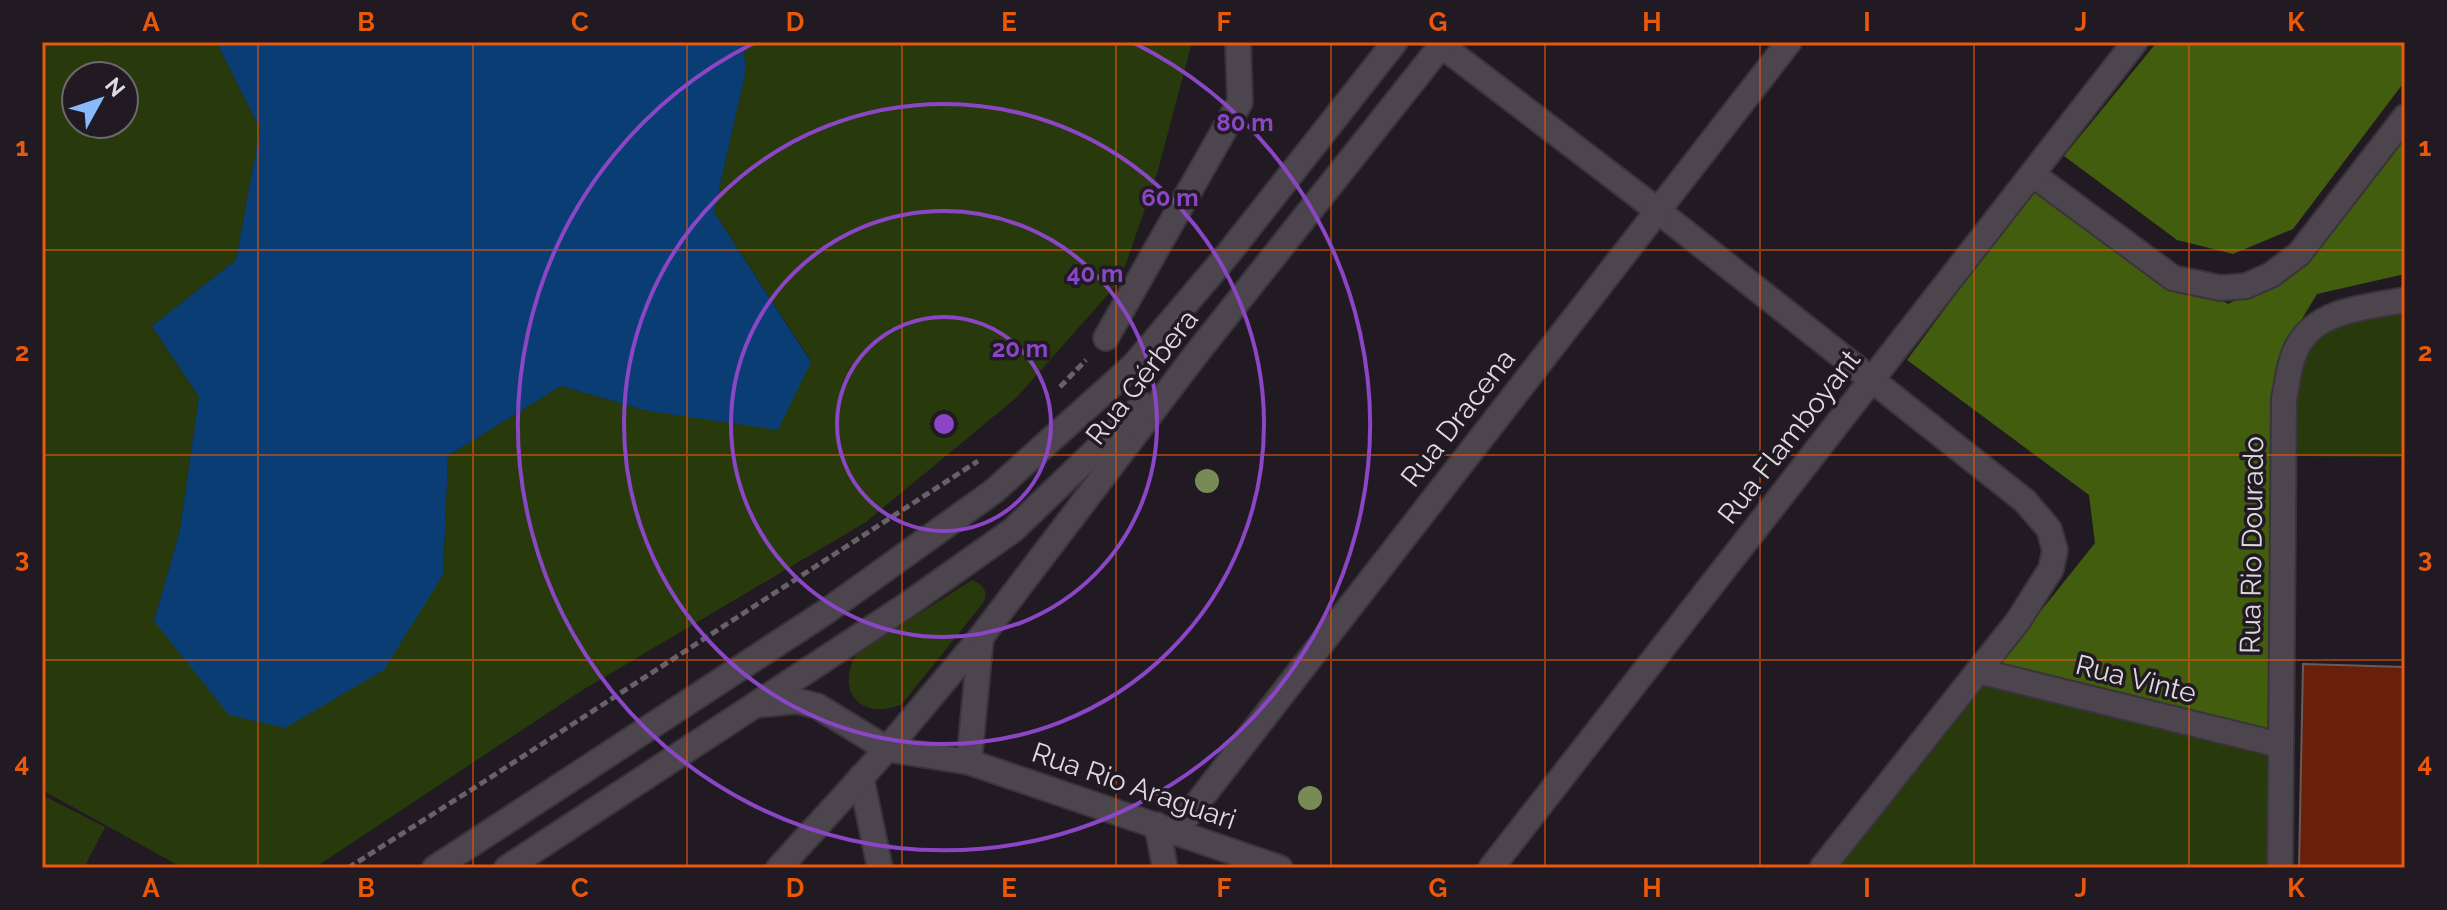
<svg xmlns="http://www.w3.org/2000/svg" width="2447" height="910" font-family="Raleway,sans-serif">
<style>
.green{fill:#283a0b;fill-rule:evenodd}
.forest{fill:#415d0d}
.water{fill:#0a3d74}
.building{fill:#68200c;stroke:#695b58;stroke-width:2}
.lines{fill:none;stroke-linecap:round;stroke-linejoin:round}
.street-casing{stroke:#39343b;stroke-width:28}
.path{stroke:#676168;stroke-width:5;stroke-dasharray:8 4;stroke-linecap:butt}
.street{stroke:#4d454e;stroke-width:24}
.tree{fill:#778b57}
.grid{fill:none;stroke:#e8590c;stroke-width:2;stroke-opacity:0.55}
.ring{fill:none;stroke:#8a46c4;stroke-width:4}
.labels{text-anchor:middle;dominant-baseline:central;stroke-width:7;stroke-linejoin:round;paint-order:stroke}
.street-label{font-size:28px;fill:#dfdae0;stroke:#211a22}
.centre{fill:#8a46c4;stroke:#211a22;stroke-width:4}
.ring-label{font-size:24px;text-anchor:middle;font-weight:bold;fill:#8a46c4;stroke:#211a22;stroke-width:7;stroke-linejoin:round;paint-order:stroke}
.neatline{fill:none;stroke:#e8590c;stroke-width:3}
.grid-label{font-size:26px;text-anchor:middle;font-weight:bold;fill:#e8590c}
</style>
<rect width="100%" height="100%" fill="#211a22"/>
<g class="green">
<path d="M42 42H107L111 46 121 42H194L218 45 260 129 236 260 152 326 199 397 180 530 154 621 443 576 448 456 561 386 648 411 811 361 714 212 746 70 743 42H1192L1157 174 1120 281 1017 397 866 522 581 691 314 868H183L42 790ZM76 76H124V124H76Z"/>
<path d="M2405 300V457L2283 456 2284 399 2314 326Z"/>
<path d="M972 580C984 585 989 592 983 603L901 705C895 706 888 709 882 709 848 711 840 676 858 653Z"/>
<path d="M1978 671 2280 745V868H1822Z"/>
<path d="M42 795 105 827 84 868H42Z"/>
</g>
<g class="forest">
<path d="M2157 42H2405V81L2293 229 2233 254 2177 240 2064 156Z"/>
<path d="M2405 131V274L2317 294 2288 342 2271 734 1997 666 2095 543 2089 495 1907 360 2033 190 2228 304 2299 267Z"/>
</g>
<path class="water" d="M194 42H743L746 70 714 212 811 362 778 430 648 411 561 386 448 456 443 575 384 670 285 728 229 715 154 621 180 530 199 397 152 326 236 260 260 129 218 45Z"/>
<path class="building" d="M2303 664 2405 667V868H2299Z"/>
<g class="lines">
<g class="street-casing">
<g id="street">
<path d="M1437 42 1657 210 2025 501 2049 529 2055 550 2051 569 2018 621 1822 868"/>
<path d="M2032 174 2173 278 2220 288 2246 286 2271 275 2299 254 2405 117"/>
<path d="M1106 338 1240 102 1238 42"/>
<path d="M1978 671 2280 745"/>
<path d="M756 705 797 701 817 706 887 749 981 637 1197 353 1444 42"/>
<path d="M969 762 981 637"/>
<path d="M861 777 880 868"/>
<path d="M1157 825 1165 868"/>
<path d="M1175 832 1789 42"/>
<path d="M435 868 827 611 994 491 1134 365 1228 254 1395 42"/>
<path d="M507 868 904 607 1013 530 1143 405"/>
<path d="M779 868 887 749 969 762 1280 868"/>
<path d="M1491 868 2135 42"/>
<path d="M2280 868 2284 399C2288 381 2289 360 2299 344 2319 309 2369 307 2405 300"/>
</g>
</g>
<g class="path">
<path d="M1060 387 1086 360"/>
<path d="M348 868 485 781 978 461"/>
</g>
<use href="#street" class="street"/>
</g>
<g class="tree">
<circle cx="1207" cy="481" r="12"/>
<circle cx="1310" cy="798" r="12"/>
</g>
<path class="grid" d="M258 42V868M473 42V868M687 42V868M902 42V868M1116 42V868M1331 42V868M1545 42V868M1760 42V868M1974 42V868M2189 42V868M42 250H2405M42 455H2405M42 660H2405"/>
<g class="ring">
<circle cx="944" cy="424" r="107"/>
<circle cx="944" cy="424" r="213"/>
<circle cx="944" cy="424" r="320"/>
<path d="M1134 43A426 426 0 1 1 754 43"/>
</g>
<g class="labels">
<g class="street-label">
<text transform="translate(1142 377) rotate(-52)">Rua Gérbera</text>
<text transform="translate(1458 418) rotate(-52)">Rua Dracena</text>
<text transform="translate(1789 437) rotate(-52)">Rua Flamboyant</text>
<text transform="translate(2252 545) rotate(-89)">Rua Rio Dourado</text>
<text transform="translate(2136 679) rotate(14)">Rua Vinte</text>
<text transform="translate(1134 786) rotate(19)">Rua Rio Araguari</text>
</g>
</g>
<circle cx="944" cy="424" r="12" class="centre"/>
<g class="ring-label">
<text x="1245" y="131">80 m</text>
<text x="1170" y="206">60 m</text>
<text x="1095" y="282">40 m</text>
<text x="1020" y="357">20 m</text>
</g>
<rect width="2447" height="910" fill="none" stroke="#211a22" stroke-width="88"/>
<g transform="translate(100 100) rotate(50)"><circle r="38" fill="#211a22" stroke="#6d676e" stroke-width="2"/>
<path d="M0-6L14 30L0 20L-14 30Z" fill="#87bbfc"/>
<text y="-12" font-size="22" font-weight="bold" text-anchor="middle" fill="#dfdae0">N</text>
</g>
<rect x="44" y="44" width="2359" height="822" class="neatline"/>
<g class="grid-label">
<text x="151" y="31">A</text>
<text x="366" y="31">B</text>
<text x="580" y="31">C</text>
<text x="795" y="31">D</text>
<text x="1009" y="31">E</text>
<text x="1224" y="31">F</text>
<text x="1438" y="31">G</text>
<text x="1652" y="31">H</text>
<text x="1867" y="31">I</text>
<text x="2081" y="31">J</text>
<text x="2296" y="31">K</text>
<text x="22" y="156">1</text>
<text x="2425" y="156">1</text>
<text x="22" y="361">2</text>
<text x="2425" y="361">2</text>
<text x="22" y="567">3</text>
<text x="2425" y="567">3</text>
<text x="22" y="772">4</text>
<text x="2425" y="772">4</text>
<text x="151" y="897">A</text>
<text x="366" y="897">B</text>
<text x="580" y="897">C</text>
<text x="795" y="897">D</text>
<text x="1009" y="897">E</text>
<text x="1224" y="897">F</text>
<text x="1438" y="897">G</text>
<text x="1652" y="897">H</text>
<text x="1867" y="897">I</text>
<text x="2081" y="897">J</text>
<text x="2296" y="897">K</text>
</g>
</svg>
